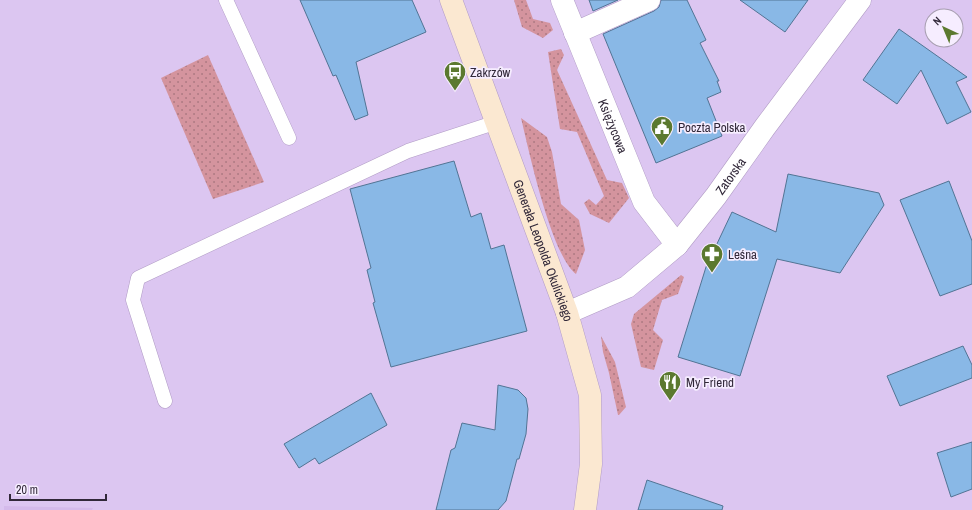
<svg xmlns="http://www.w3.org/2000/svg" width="972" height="510" font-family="'Archivo Narrow',sans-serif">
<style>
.built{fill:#d4baeb}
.grass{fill:url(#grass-dots)}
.building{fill:#89b8e6;stroke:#527494}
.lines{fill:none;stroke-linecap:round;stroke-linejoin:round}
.lane-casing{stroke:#b19cc5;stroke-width:15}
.street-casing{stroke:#b19cc5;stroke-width:23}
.secondary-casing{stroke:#b19cc5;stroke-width:23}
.lane{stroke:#fff;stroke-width:14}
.street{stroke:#fff;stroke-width:22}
.secondary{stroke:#fbe8d1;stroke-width:22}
.labels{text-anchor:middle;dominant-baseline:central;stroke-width:3.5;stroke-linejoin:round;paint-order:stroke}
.poi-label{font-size:13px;fill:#312839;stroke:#f6edff;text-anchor:start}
.street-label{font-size:13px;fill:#312839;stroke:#f6edff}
</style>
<defs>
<pattern id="grass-dots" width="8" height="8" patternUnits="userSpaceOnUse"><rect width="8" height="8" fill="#d4949e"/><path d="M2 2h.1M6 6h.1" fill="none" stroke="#ad7982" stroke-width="1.8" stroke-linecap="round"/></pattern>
</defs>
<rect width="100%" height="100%" fill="#dcc6f1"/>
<path class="built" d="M4 506 93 508 92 510H4Z"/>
<g class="grass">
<path d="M514 0H526L533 19 550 23 553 30 543 38 522 27Z"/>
<path d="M561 49 564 55 557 70 607 180 622 183 629 198 609 223 590 214 584 203 589 199 596 205 604 196 577 132 560 129 548 52Z"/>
<path d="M208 55 264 182 213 199 161 78Z"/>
<path d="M521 118 547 137 552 152 561 204 579 220 585 250 576 274C551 255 529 151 521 118Z"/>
<path d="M681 275 684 277 678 294 662 300 653 330 663 340 654 370 641 367 631 324 634 314Z"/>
<path d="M601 336 615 362 626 407 619 415H618L609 373 603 352Z"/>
</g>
<g class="building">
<path d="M300 0H412L426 32 356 62 368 115 355 120 336 75 333 76Z"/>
<path d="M589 0H618L593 11Z"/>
<path d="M661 0H687L706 40 700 43 719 81H717L721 92 707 98 722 136 656 163 603 34 654 11 659 7Z"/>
<path d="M740 0H808L785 32Z"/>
<path d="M899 29 967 77 956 82 971 112 947 124 921 70 897 104 863 80Z"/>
<path d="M454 161 471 217 481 213 491 249 504 245 527 331 391 367 373 303 375 302 367 270 371 268 350 189Z"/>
<path d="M788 174 879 193 884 205 840 273 777 259 740 376 678 357 706 267 732 212 776 232Z"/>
<path d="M949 181 972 241V284L940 296 900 200Z"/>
<path d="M963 346 972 365V378L900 406 887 376Z"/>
<path d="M498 385 518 390 526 398 528 409 526 434 519 459H517L506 501 498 510H436L451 450 455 448 462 423 495 430Z"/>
<path d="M371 393 387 425 319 464 315 458 299 468 284 444Z"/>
<path d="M972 442V489L951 497 937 453Z"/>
<path d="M647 480 723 506 722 510H638Z"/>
</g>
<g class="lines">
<g class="lane-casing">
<g id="lane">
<path d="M226 0 289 138"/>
<path d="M165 401 133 300 138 278 408 151 497 122"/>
</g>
</g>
<g class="street-casing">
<g id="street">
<path id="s1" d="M562 0 644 202 677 245"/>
<path d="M575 33 649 0"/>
<path id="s2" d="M567 313 627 287 677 245 716 196 765 127 860 0"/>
</g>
</g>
<g class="secondary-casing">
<g id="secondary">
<path id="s3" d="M451 0 567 313 590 395 591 464 585 510"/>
</g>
</g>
<use href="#lane" class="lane"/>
<use href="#street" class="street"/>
<use href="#secondary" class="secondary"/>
</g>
<defs>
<g id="bus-pin" transform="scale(1.15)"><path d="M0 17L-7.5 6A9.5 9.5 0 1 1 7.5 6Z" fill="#5b792f" stroke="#f6edff"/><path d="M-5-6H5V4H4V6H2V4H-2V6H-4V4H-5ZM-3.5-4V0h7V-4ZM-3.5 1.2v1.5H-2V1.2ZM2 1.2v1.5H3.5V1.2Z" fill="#fff"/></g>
<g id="civic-pin" transform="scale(1.15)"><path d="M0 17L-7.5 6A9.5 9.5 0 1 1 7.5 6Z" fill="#5b792f" stroke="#f6edff"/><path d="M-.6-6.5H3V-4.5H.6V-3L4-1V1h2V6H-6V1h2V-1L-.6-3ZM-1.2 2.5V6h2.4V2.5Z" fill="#fff"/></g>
<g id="pharmacy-pin" transform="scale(1.15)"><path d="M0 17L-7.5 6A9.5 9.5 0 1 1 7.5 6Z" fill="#5b792f" stroke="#f6edff"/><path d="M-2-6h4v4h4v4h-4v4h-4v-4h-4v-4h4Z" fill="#fff"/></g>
<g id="restaurant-pin" transform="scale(1.15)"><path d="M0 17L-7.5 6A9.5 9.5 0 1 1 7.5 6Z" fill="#5b792f" stroke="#f6edff"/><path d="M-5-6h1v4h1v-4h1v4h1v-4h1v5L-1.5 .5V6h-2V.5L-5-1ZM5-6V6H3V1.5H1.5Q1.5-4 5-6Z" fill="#fff"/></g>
</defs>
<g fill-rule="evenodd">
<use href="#bus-pin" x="455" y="72"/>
<use href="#civic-pin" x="662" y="127"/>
<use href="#pharmacy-pin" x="712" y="254"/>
<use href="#restaurant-pin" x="670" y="382"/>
</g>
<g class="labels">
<g class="poi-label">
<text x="470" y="72">Zakrzów</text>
<text x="678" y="127">Poczta Polska</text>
<text x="728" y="254">Leśna</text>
<text x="686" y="382">My Friend</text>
</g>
<g class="street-label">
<text stroke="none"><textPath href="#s1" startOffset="136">Księżycowa</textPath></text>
<text stroke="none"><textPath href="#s2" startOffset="218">Zatorska</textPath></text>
<text stroke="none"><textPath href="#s3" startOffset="267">Generała Leopolda Okulickiego</textPath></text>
</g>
</g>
<g transform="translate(944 28) rotate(316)"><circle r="19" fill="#f6edff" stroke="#a79eb0"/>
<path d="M0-3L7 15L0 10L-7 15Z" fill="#5b792f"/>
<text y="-6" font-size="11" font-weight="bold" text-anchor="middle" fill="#312839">N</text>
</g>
<path d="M10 494v6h96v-6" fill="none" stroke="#312839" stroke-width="2"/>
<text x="16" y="494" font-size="12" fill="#312839" stroke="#f6edff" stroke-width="3" paint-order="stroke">20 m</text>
</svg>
